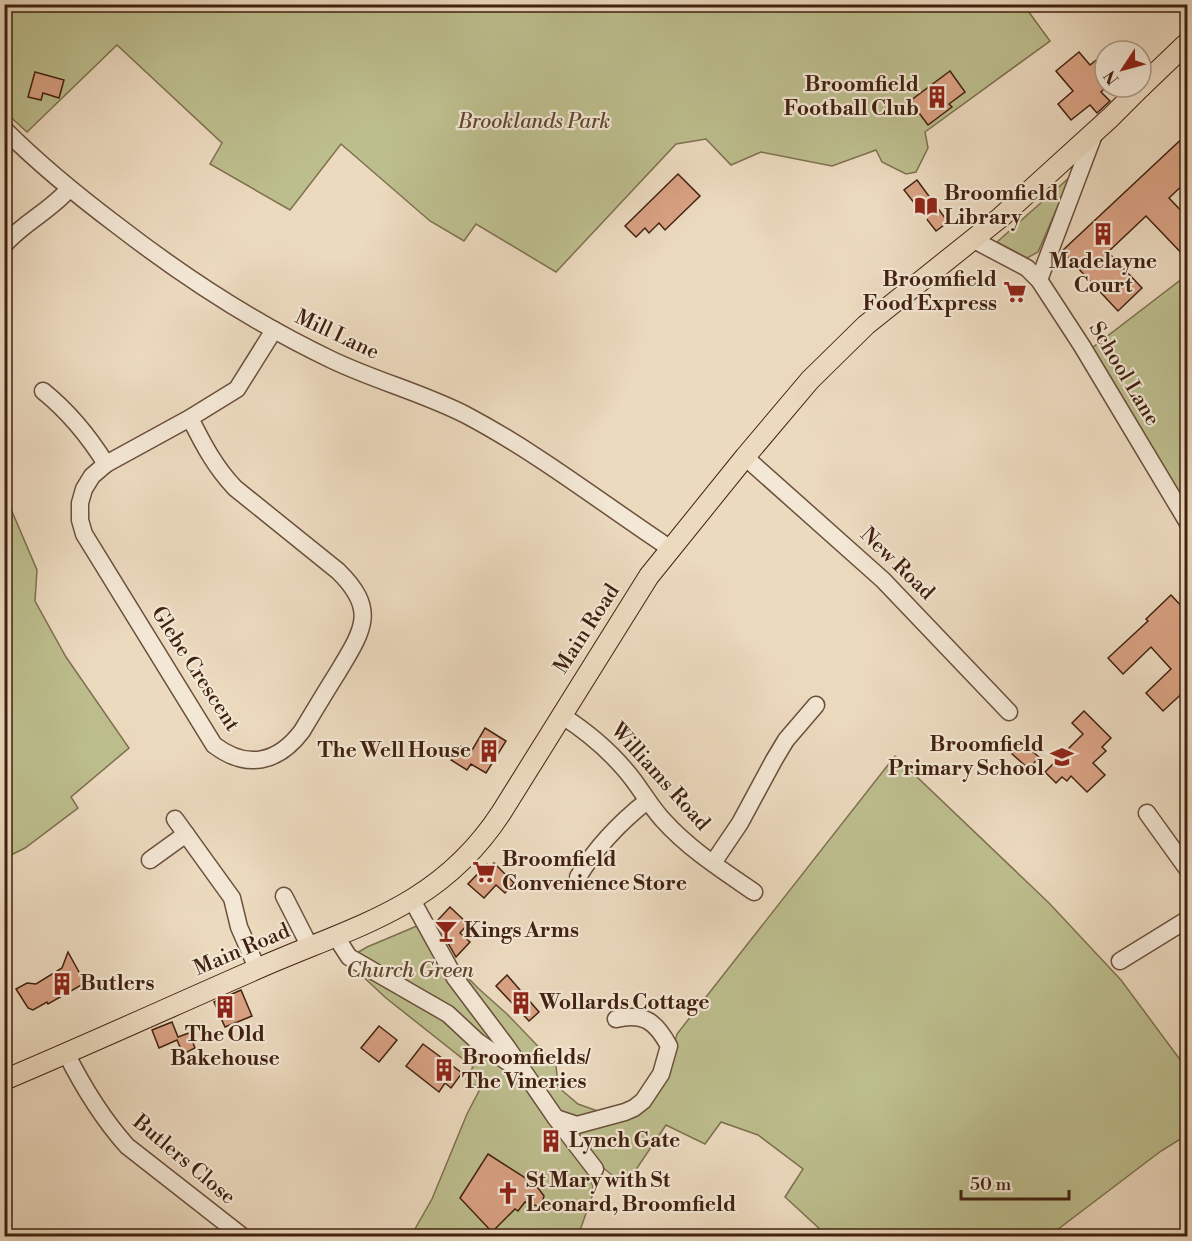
<svg xmlns="http://www.w3.org/2000/svg" width="1192" height="1241" font-family="'Libre Bodoni',serif">
<style>
.green{fill:#bdbe8e;stroke:#7e704e;stroke-width:1.5}
.building{fill:#daa284;stroke:#40210f;stroke-width:1.5}
.lines{fill:none;stroke-linecap:round;stroke-linejoin:round}
.minor-casing{stroke:#6b4f3b;stroke-width:19}
.major-casing{stroke:#40210f;stroke-width:22}
.minor{stroke:#f3e7d5;stroke-width:16}
.major{stroke:#ecdabf;stroke-width:20}
.labels{text-anchor:middle;dominant-baseline:central;stroke-width:4.5;stroke-linejoin:round;paint-order:stroke}
.poi-label{font-size:21px;font-weight:bold;fill:#40210f;stroke:#f3e7d5;text-anchor:start}
.park-label{font-size:21px;font-style:italic;fill:#5f482f;stroke:#f3e7d5}
.street-label{font-size:21px;fill:#40210f;stroke:#f3e7d5}
</style>
<rect width="100%" height="100%" fill="#ecdabf"/>
<filter id="stains"><feTurbulence type="fractalNoise" baseFrequency=".00333" numOctaves="4"/><feColorMatrix values="0 0 0 0 .2 0 0 0 0 .09 0 0 0 0 .02 0 0 0 .5 -.17"/></filter>
<radialGradient id="worn" r=".72"><stop offset=".6" stop-color="#630" stop-opacity="0"/><stop offset="1" stop-color="#630" stop-opacity=".3"/></radialGradient>
<g class="green">
<path d="M1023 4 1050 41 925 132 928 148 916 172 906 174 882 162 876 150 832 166 761 152 731 165 706 139 676 144 556 272 476 224 464 241 430 221 341 144 290 210 210 164 222 143 117 45 27 132 5 112V5Z"/>
<path d="M1071 176 1038 252 1027 258 997 242Z"/>
<path d="M1187 275V516L1092 348Z"/>
<path d="M5 495 37 570 35 601 66 657 129 748 71 797 78 808 25 848 5 858Z"/>
<path d="M895 756 1049 903 1121 980 1187 1069V1135L1161 1151 1049 1236H818L823 1232 785 1197 803 1169 758 1135 721 1122 705 1144 666 1125 625 1186 594 1160 588 1169 594 1191 578 1236H411L432 1199 467 1114 480 1089 466 1079 473 1067 386 998 345 960 367 947 417 926 479 989 507 1014 556 1065 558 1087 578 1104 620 1119 635 1117 667 1071 677 1034Z"/>
</g>
<g class="building">
<path d="M1079 52 1090 65 1105 53V88L1101 92 1110 101 1097 113 1090 105 1071 120 1058 104 1073 91 1056 71Z"/>
<path d="M950 71 965 92 949 104 952 107 928 125 910 101Z"/>
<path d="M35 72 64 80 59 98 43 93 41 100 28 97Z"/>
<path d="M1188 133V180L1169 198 1188 218V260L1146 216 1108 252 1142 288 1118 311 1062 251Z"/>
<path d="M678 174 700 196 665 230 659 223 649 233 645 228 636 237 625 226Z"/>
<path d="M917 180 948 222 936 231 904 190Z"/>
<path d="M1171 595 1188 613V688L1163 711 1146 693 1171 669 1151 647 1123 674 1108 658 1148 621 1146 619Z"/>
<path d="M1084 711 1111 738 1102 747 1106 751 1093 763 1105 775 1087 792 1071 776 1067 781 1062 777 1056 783 1045 772 1083 734 1072 723Z"/>
<path d="M485 728 506 741 486 773 471 764 467 770 451 760 460 746 471 752Z"/>
<path d="M1025 739 1034 748 1032 751 1039 757 1029 769 1012 754Z"/>
<path d="M494 863 514 883 505 893 496 885 484 898 468 884 487 864 491 867Z"/>
<path d="M450 907 468 924 460 933 470 942 456 957 436 922Z"/>
<path d="M68 952 85 983 48 1004 47 1002 33 1010 28 1008 16 989 27 983 36 984 62 968Z"/>
<path d="M507 975 539 1012 529 1021 496 986Z"/>
<path d="M241 990 252 1016 225 1027 214 1002Z"/>
<path d="M172 1022 178 1037 189 1033 195 1048 183 1054 177 1040 159 1048 152 1030Z"/>
<path d="M379 1026 397 1040 379 1062 361 1048Z"/>
<path d="M423 1044 462 1073 451 1088 445 1083 439 1092 406 1066Z"/>
<path d="M488 1154 535 1184 544 1196 542 1203 537 1206 525 1202 518 1211 515 1209 492 1232 460 1198Z"/>
</g>
<g class="lines">
<g class="minor-casing">
<g id="minor">
<path d="M4 129C40 165 78 196 118 226 184 277 256 324 332 360 376 381 423 393 466 415 538 453 603 504 671 549"/>
<path d="M974 240 1027 268 1039 280 1082 346 1188 523"/>
<path d="M4 245C23 223 50 211 69 189"/>
<path d="M1039 280 1095 132"/>
<path d="M43 391C69 412 88 435 106 464"/>
<path d="M190 418C203 444 215 467 235 488L338 571C378 610 363 630 338 672 326 691 314 711 302 731 278 763 247 770 214 745L84 534 80 520V503L84 489 92 476 106 464 190 418 237 389 274 330"/>
<path d="M745 457 883 580 1009 712"/>
<path d="M561 715C586 731 608 749 627 772 640 787 649 805 663 820 689 849 722 870 754 892"/>
<path d="M1147 813 1188 870"/>
<path d="M175 819 232 898 239 927 257 968"/>
<path d="M150 860 186 834"/>
<path d="M713 863 740 823 774 760 786 740 816 705"/>
<path d="M578 877C597 846 619 823 647 801"/>
<path d="M284 896 310 947"/>
<path d="M412 900 455 978 507 1047 555 1117 595 1169"/>
<path d="M336 937 349 957 448 1014 478 1042 518 1069"/>
<path d="M1120 961 1188 919"/>
<path d="M66 1053C83 1087 102 1118 127 1146L242 1236"/>
<path d="M556 1118 577 1125 625 1112 634 1108 643 1101 661 1074 669 1046C656 1022 644 1012 616 1019"/>
</g>
</g>
<g class="major-casing">
<g id="major">
<path d="M1141 87 1188 42"/>
<path d="M4 1080C87 1045 168 1008 250 972 349 927 437 911 501 813L649 576 745 457 810 380 866 325 1001 217 1111 117 1141 87"/>
</g>
</g>
<use href="#minor" class="minor"/>
<use href="#major" class="major"/>
</g>
<defs>
<g id="building-bare" transform="scale(1.8)"><path d="M-4-6H4V6H1V3H-1V6H-4ZM-2.5-4.3h1.7v1.8h-1.7ZM.8-4.3h1.7v1.8H.8ZM-2.5-1h1.7V.8h-1.7ZM.8-1h1.7V.8H.8Z" fill="#8f2418" stroke="#f3e7d5" stroke-width="2.5" paint-order="stroke"/></g>
<g id="library-bare" transform="scale(1.8)"><path d="M-6-4Q-3-5.5-.7-3.5V5Q-3 3-6 4ZM6-4Q3-5.5 .7-3.5V5Q3 3 6 4Z" fill="#8f2418" stroke="#f3e7d5" stroke-width="2.5" paint-order="stroke"/></g>
<g id="supermarket-bare" transform="scale(1.8)"><path d="M-6-5.5h2.5l.6 2H6L4.5 2H-2.5L-4.4-4H-6ZM-1.5 3.2a1.3 1.3 0 1 0 .1 0ZM3 3.2a1.3 1.3 0 1 0 .1 0Z" fill="#8f2418" stroke="#f3e7d5" stroke-width="2.5" paint-order="stroke"/></g>
<g id="school-bare" transform="scale(1.8)"><path d="M0-5L7-2L0 1L-7-2ZM-4 1L0 2.5L4 1V4Q0 6-4 4Z" fill="#8f2418" stroke="#f3e7d5" stroke-width="2.5" paint-order="stroke"/></g>
<g id="bar-bare" transform="scale(1.8)"><path d="M-6-5H6L.8 .8V4.5H3.5V6h-7V4.5H-.8V.8Z" fill="#8f2418" stroke="#f3e7d5" stroke-width="2.5" paint-order="stroke"/></g>
<g id="church-bare" transform="scale(1.8)"><path d="M-1.2-6h2.4v3.5h3.3v2.4h-3.3V6h-2.4V-.1h-3.3v-2.4h3.3Z" fill="#8f2418" stroke="#f3e7d5" stroke-width="2.5" paint-order="stroke"/></g>
</defs>
<g fill-rule="evenodd">
<use href="#building-bare" x="937" y="97"/>
<use href="#library-bare" x="926" y="206"/>
<use href="#building-bare" x="1103" y="234"/>
<use href="#supermarket-bare" x="1015" y="292"/>
<use href="#building-bare" x="489" y="751"/>
<use href="#school-bare" x="1062" y="757"/>
<use href="#supermarket-bare" x="484" y="872"/>
<use href="#bar-bare" x="446" y="931"/>
<use href="#building-bare" x="62" y="984"/>
<use href="#building-bare" x="521" y="1003"/>
<use href="#building-bare" x="225" y="1007"/>
<use href="#building-bare" x="444" y="1070"/>
<use href="#building-bare" x="551" y="1141"/>
<use href="#church-bare" x="508" y="1193"/>
</g>
<g class="labels">
<g class="poi-label">
<text x="919" y="85" text-anchor="end">Broomfield<tspan x="919" dy="24">Football Club</tspan></text>
<text x="944" y="194">Broomfield<tspan x="944" dy="24">Library</tspan></text>
<text x="1103" y="262" text-anchor="middle">Madelayne<tspan x="1103" dy="24">Court</tspan></text>
<text x="997" y="280" text-anchor="end">Broomfield<tspan x="997" dy="24">Food Express</tspan></text>
<text x="1044" y="745" text-anchor="end">Broomfield<tspan x="1044" dy="24">Primary School</tspan></text>
<text x="471" y="751" text-anchor="end">The Well House</text>
<text x="502" y="860">Broomfield<tspan x="502" dy="24">Convenience Store</tspan></text>
<text x="464" y="931">Kings Arms</text>
<text x="80" y="984">Butlers</text>
<text x="539" y="1003">Wollards Cottage</text>
<text x="225" y="1035" text-anchor="middle">The Old<tspan x="225" dy="24">Bakehouse</tspan></text>
<text x="462" y="1058">Broomfields/<tspan x="462" dy="24">The Vineries</tspan></text>
<text x="569" y="1141">Lynch Gate</text>
<text x="526" y="1181">St Mary with St<tspan x="526" dy="24">Leonard, Broomfield</tspan></text>
</g>
<g class="park-label">
<text x="534" y="122">Brooklands Park</text>
<text x="410" y="971">Church Green</text>
</g>
<g class="street-label">
<text transform="translate(337 335) rotate(25)">Mill Lane</text>
<text transform="translate(1124 374) rotate(59)">School Lane</text>
<text transform="translate(897 564) rotate(44)">New Road</text>
<text transform="translate(587 629) rotate(-57)">Main Road</text>
<text transform="translate(195 669) rotate(57)">Glebe Crescent</text>
<text transform="translate(660 777) rotate(48)">Williams Road</text>
<text transform="translate(242 950) rotate(-23)">Main Road</text>
<text transform="translate(184 1160) rotate(40)">Butlers Close</text>
</g>
</g>
<rect width="1192" height="1241" fill="none" stroke="#ecdabf" stroke-width="24"/>
<rect x="6" y="6" width="1180" height="1229" fill="none" stroke="#40210f" stroke-width="3"/>
<rect x="12" y="12" width="1168" height="1217" fill="none" stroke="#40210f" stroke-width="1.5"/>
<g transform="translate(1123 69) rotate(234)"><circle r="28" fill="#f3e7d5" stroke="#ab9886" stroke-width="1.5"/>
<path d="M0-4.5L10 22L0 15L-10 22Z" fill="#8f2418"/>
<text y="-9" font-size="16" font-weight="bold" text-anchor="middle" fill="#40210f">N</text>
</g>
<path d="M961 1190v9h108v-9" fill="none" stroke="#40210f" stroke-width="3"/>
<text x="970" y="1190" font-size="18" fill="#40210f" stroke="#f3e7d5" stroke-width="4.5" paint-order="stroke">50 m</text>
<rect width="100%" height="100%" filter="url(#stains)"/>
<rect width="100%" height="100%" fill="url(#worn)"/>
</svg>
